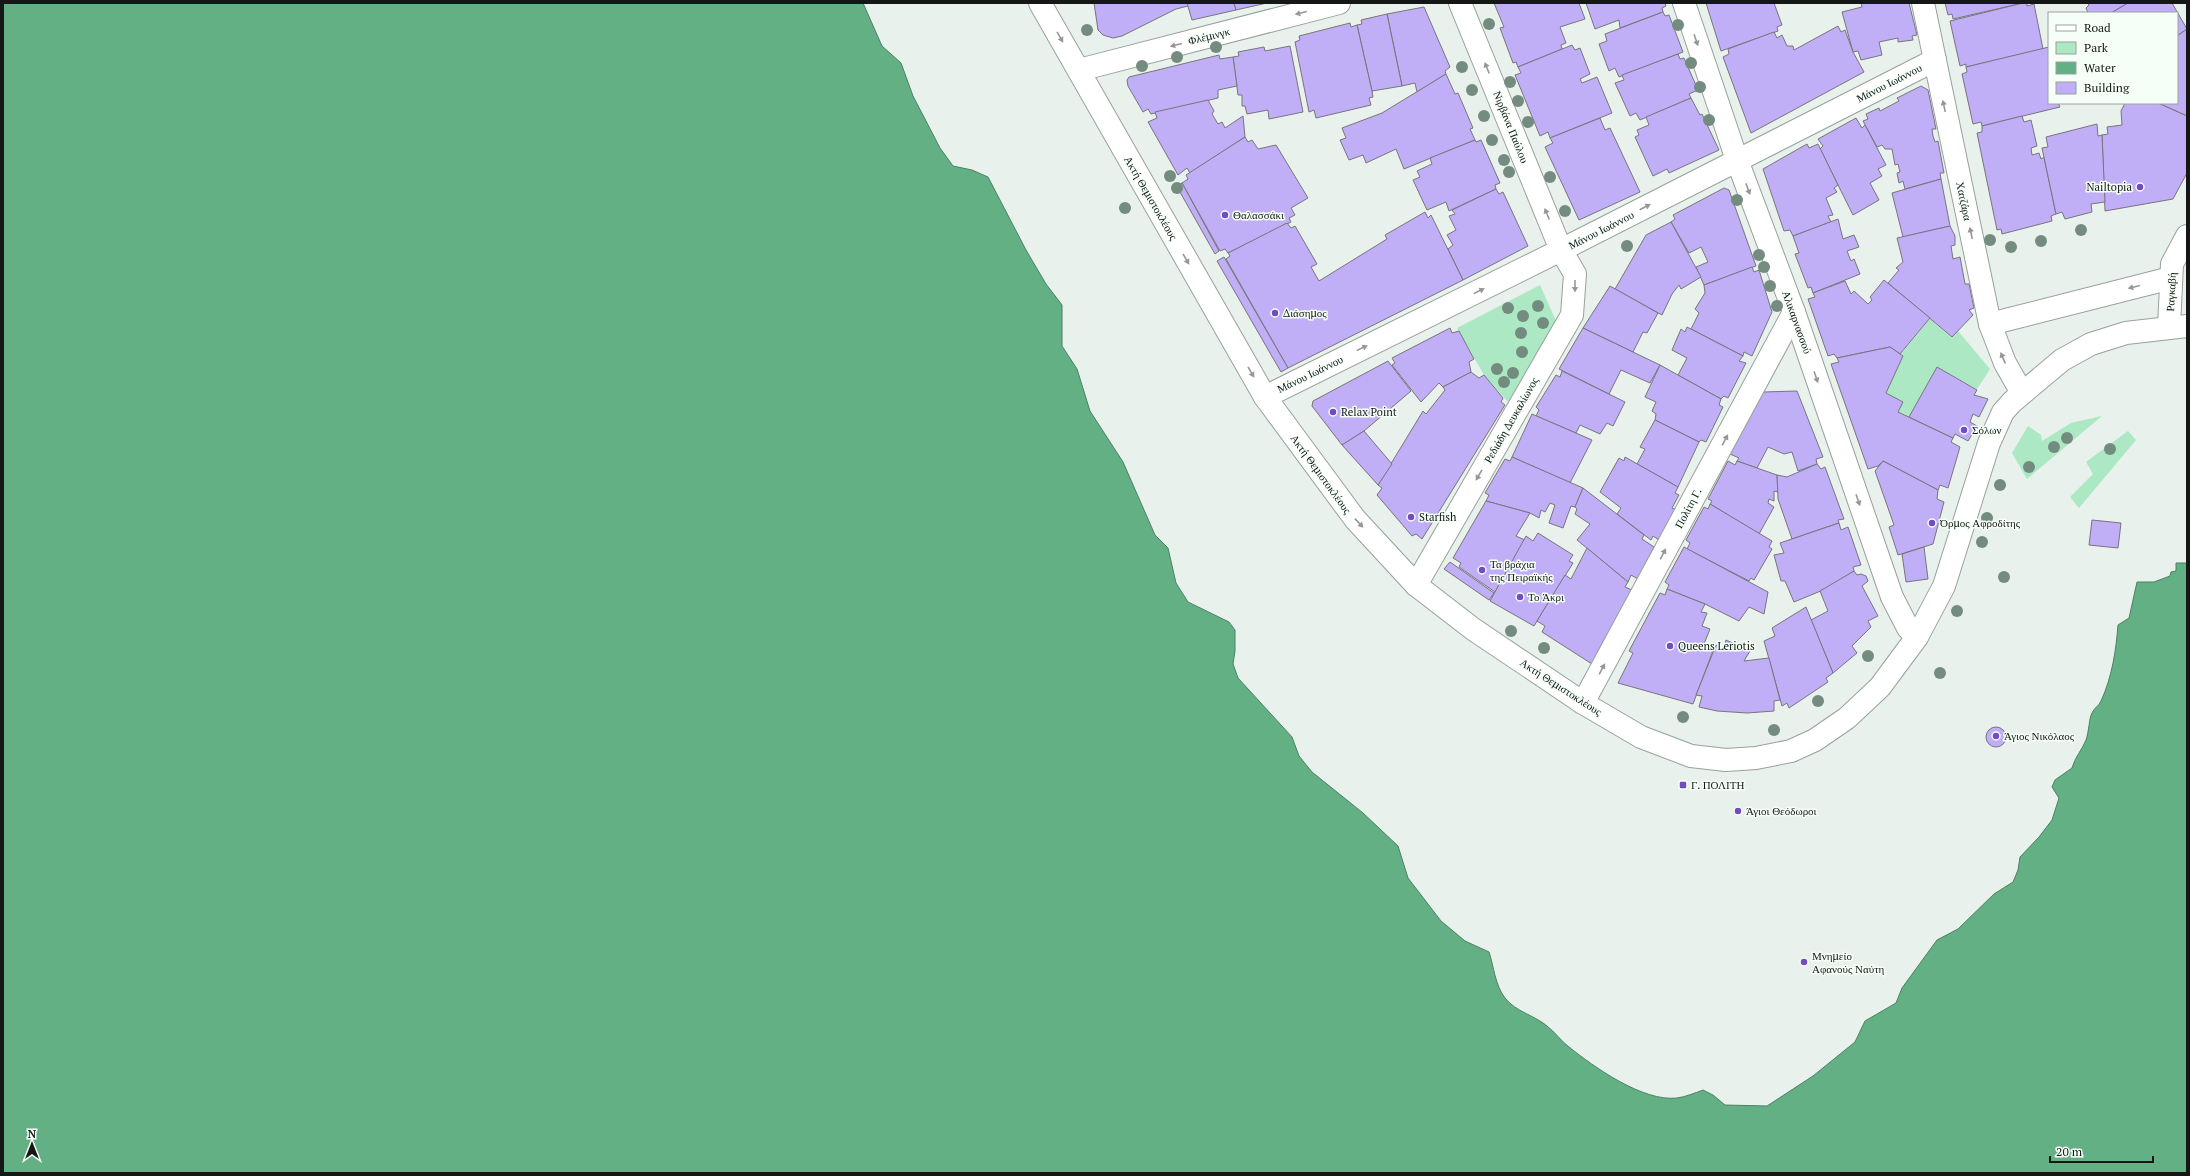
<svg xmlns="http://www.w3.org/2000/svg" width="2190" height="1176" font-family="'PT Serif',serif">
<style>
.green{fill:#ace8c3}
.water{fill:#63b084;stroke:#4b8263}
.building{fill:#c0aef6;stroke:#77757d}
.lines{fill:none;stroke-linecap:round;stroke-linejoin:round}
.street-casing{stroke:#98a19b;stroke-width:24}
.secondary-casing{stroke:#98a19b;stroke-width:24}
.street{stroke:#fff;stroke-width:22}
.secondary{stroke:#fff;stroke-width:22}
.tree{fill:#748b7f}
.oneway{fill:#959796}
.poi-dot{fill:#744bc3;stroke:#f5fff8;stroke-width:1.5}
.labels{text-anchor:middle;dominant-baseline:central;stroke-width:3;stroke-linejoin:round;paint-order:stroke}
.street-label{font-size:11px;fill:#141715;stroke:#f5fff8}
.poi-label{font-size:11px;fill:#141715;stroke:#f5fff8;text-anchor:start}
</style>
<rect width="100%" height="100%" fill="#e8f1eb"/>
<g class="green">
<path d="M1540 285 1556 321 1508 402 1484 375 1457 328Z"/>
<path d="M1930 319 1952 338 1958 331 1990 369 1977 389 1937 367 1909 417 1898 412 1903 402 1886 393 1903 356 1901 354Z"/>
<path d="M2102 416 2027 479 2012 453 2028 426 2041 435 2042 441 2071 423Z"/>
<path d="M2128 431 2136 440 2079 508 2070 497 2093 474 2086 462Z"/>
</g>
<path class="water" d="M3 3H863L882 46 901 63 913 96 940 148 953 166 972 170 988 177 1026 250 1046 284 1062 305V346L1077 369 1090 411 1123 462 1155 535 1168 548 1176 583 1188 602 1229 622 1235 630V651L1233 664 1238 678 1292 737 1299 756 1312 772 1363 813 1398 846 1408 878 1441 921 1465 941 1489 952C1494 967 1495 985 1505 998 1516 1012 1534 1015 1547 1026 1555 1032 1561 1041 1569 1047 1594 1067 1643 1102 1677 1098 1685 1097 1695 1093 1703 1090L1713 1095 1725 1105 1767 1106 1813 1076 1855 1042 1865 1021 1896 1003 1902 988 1937 940 1958 929 1994 894 2013 882 2018 870 2020 857 2039 837 2052 820 2059 798 2052 787 2055 780 2072 768C2075 757 2082 750 2086 740 2089 732 2089 718 2092 713 2094 708 2099 706 2101 701 2112 677 2116 651 2118 625L2129 618 2137 582H2154L2170 576 2171 572 2176 571V563H2187V1173H3Z"/>
<g class="building">
<path d="M1094 3H1187L1188 6 1176 9 1122 36 1113 38 1103 35 1098 30Z"/>
<path d="M1187 3H1234L1236 10 1192 20Z"/>
<path d="M1234 3H1267L1236 10Z"/>
<path d="M1494 3H1579L1585 19 1560 27 1566 43 1561 45 1562 49 1518 67 1516 62 1513 63 1500 28 1504 27Z"/>
<path d="M1586 3H1665L1666 6 1662 8 1663 12 1620 28 1619 20 1595 29Z"/>
<path d="M1706 3H1774L1782 25 1777 27 1778 31 1721 51Z"/>
<path d="M1861 3H1909L1917 35 1912 36 1913 40 1898 42V38L1879 42 1882 55 1861 60 1858 51 1853 52 1842 12 1862 7Z"/>
<path d="M1945 3H2023L1953 19 1952 14 1948 15Z"/>
<path d="M2023 3H2027V6L2034 4 2043 49 1966 67V64L1960 66 1950 21Z"/>
<path d="M2088 3H2128L2111 13H2088L2086 8 2089 5Z"/>
<path d="M2128 3H2172L2187 29 2177 36V13H2111Z"/>
<path d="M1424 7 1450 67 1445 71 1446 74 1417 92 1415 83 1402 86 1387 14Z"/>
<path d="M1663 12 1665 16 1669 15 1683 52 1619 77 1615 68 1609 71 1599 44 1607 41 1605 34Z"/>
<path d="M1387 14 1402 86 1372 91 1357 25 1362 24 1361 20Z"/>
<path d="M1350 23 1351 27 1357 25 1372 91 1373 97 1369 98 1371 105 1316 118 1314 110 1309 112 1295 42 1300 40 1299 36Z"/>
<path d="M1838 26 1841 32 1845 30 1853 52 1864 72 1751 133 1723 57 1729 54 1728 49 1774 32 1777 38 1782 35 1787 46H1793L1794 50Z"/>
<path d="M2187 29V116L2158 103H2177V36Z"/>
<path d="M1572 45 1575 50 1580 48 1590 74 1580 79 1582 83 1597 77 1612 113 1550 138 1548 132 1540 136 1515 75 1521 73 1518 67Z"/>
<path d="M1290 46 1303 112 1269 119 1268 110 1247 114 1245 106H1242V95H1238L1233 57 1239 56 1238 52 1264 47 1265 51Z"/>
<path d="M2049 47V103H2058L2060 107 1982 126 1981 122 1973 124 1962 74 1967 72 1966 67Z"/>
<path d="M1678 54 1680 59 1684 58 1698 90 1689 94 1691 98 1640 120 1636 113 1630 116 1615 83 1624 80 1622 75Z"/>
<path d="M1219 55 1220 59 1233 57 1237 86 1218 90V98L1151 114 1148 109 1143 112 1128 86 1127 80 1129 77Z"/>
<path d="M1446 74 1455 94 1458 93 1473 128 1470 129 1475 140 1404 169 1396 149 1366 163 1363 155 1349 160 1340 140 1346 138 1342 128 1382 113Z"/>
<path d="M1921 86 1928 90 1936 129H1932L1933 136 1935 142 1938 141 1944 173H1940L1941 179 1905 189 1903 181 1899 183 1897 173 1900 172 1898 164 1895 165 1892 149H1885L1882 145 1877 147 1863 121 1868 119 1866 114 1879 108 1880 111 1899 101 1897 98Z"/>
<path d="M1691 98 1700 115 1702 114 1719 150 1669 173 1667 169 1653 176 1635 137 1639 135 1637 130 1649 125 1646 117Z"/>
<path d="M1208 100 1214 111 1212 114 1218 124 1222 122 1225 128 1243 116 1245 137 1190 173 1187 168 1178 175 1148 122 1157 118 1155 112Z"/>
<path d="M2125 103H2158L2187 116V173L2173 199 2105 211 2102 135 2108 134 2107 127 2122 125 2121 111Z"/>
<path d="M2022 116 2024 122 2031 120 2037 146 2031 148 2032 155 2039 153 2041 159 2044 157 2056 214 2051 216 2052 221 2002 234 2001 229 1997 230 1977 133 1982 132V126Z"/>
<path d="M1600 118 1605 130 1610 128 1640 192 1579 220 1545 147 1553 143 1550 138Z"/>
<path d="M1856 118 1862 128 1865 125 1886 165 1878 169 1882 176 1870 183 1879 200 1853 215 1820 149 1823 146 1818 139Z"/>
<path d="M2097 124 2098 136 2102 135 2105 202 2091 204 2092 212 2065 219 2062 212 2056 214 2042 148 2048 147 2046 137Z"/>
<path d="M1245 137 1248 142 1252 140 1258 149 1276 145 1308 198 1291 208 1295 215 1289 218 1291 222 1228 253 1225 249 1220 251 1182 183 1188 179 1186 175Z"/>
<path d="M1475 140 1476 142 1481 140 1500 183 1495 185 1496 189 1449 211 1446 202 1427 210 1413 180 1420 177 1417 171 1432 164 1430 158Z"/>
<path d="M1807 144 1809 148 1818 144 1838 185 1834 188 1837 192 1826 198 1833 215 1828 216 1831 222 1793 236 1790 230 1784 231 1763 169Z"/>
<path d="M1941 179 1950 226 1903 237 1892 193Z"/>
<path d="M1182 183 1219 251 1215 254 1176 185Z"/>
<path d="M1724 188 1729 190 1756 266 1704 285 1696 267 1708 262 1701 247 1689 253 1671 222 1675 219 1673 215Z"/>
<path d="M1496 189 1499 194 1503 192 1528 246 1463 280 1448 249 1453 245 1447 235 1456 230 1449 216 1455 214 1452 210Z"/>
<path d="M1425 212 1428 218 1431 215 1463 280 1288 368 1226 259 1230 256 1228 253 1287 223 1291 228 1295 226 1317 264 1311 267 1319 281 1387 239 1385 235Z"/>
<path d="M1838 219 1843 239 1854 235 1859 247 1847 251 1851 261 1854 259 1860 274 1813 293 1811 287 1808 288 1795 254 1799 253 1793 236Z"/>
<path d="M1671 222 1701 277 1681 289 1679 285 1672 294 1662 315 1615 289 1646 235Z"/>
<path d="M1950 226 1955 236V245L1951 246 1953 259 1960 257 1965 284H1969L1974 308 1969 310 1973 315 1952 337 1888 283 1899 270 1896 268 1903 262 1897 238Z"/>
<path d="M1224 257 1288 368 1281 372 1217 261Z"/>
<path d="M1752 267 1754 272 1759 270 1772 312 1752 356 1744 352 1743 356 1691 329 1699 313 1695 309 1705 293 1704 285Z"/>
<path d="M1884 280 1930 318 1900 354 1890 347 1837 358 1834 354 1828 356 1808 299 1815 297 1813 293 1845 281 1851 294 1854 291 1868 304 1872 300 1870 297Z"/>
<path d="M1610 286 1658 313 1647 333 1643 332 1633 352 1583 328Z"/>
<path d="M1687 327 1743 356 1739 361 1746 363 1728 398 1724 396 1721 399 1678 375 1687 358 1672 350 1681 329 1685 332Z"/>
<path d="M1450 328 1452 333 1459 331 1474 359 1469 362 1471 372 1443 387 1439 383 1421 402 1392 365 1395 363 1392 358Z"/>
<path d="M1583 328 1660 365 1650 383 1621 370 1609 394 1559 369Z"/>
<path d="M1890 347 1903 356 1886 393 1903 402 1898 412 1953 438 1951 442 1960 447 1948 488 1940 485 1938 490 1883 461 1878 466 1868 469 1831 364 1839 362 1837 358Z"/>
<path d="M1388 361 1411 391 1364 431 1342 445 1312 406 1313 401Z"/>
<path d="M1660 365 1721 399 1719 405 1723 407 1706 442 1701 440 1699 442 1655 420 1656 414 1652 411 1656 402 1645 397Z"/>
<path d="M1937 367 1977 390 1974 395 1988 399 1979 417 1973 414 1970 422 1977 426 1968 441 1955 434 1953 438 1909 417Z"/>
<path d="M1562 371 1625 402 1613 426 1607 423 1600 434 1580 425 1576 433 1536 416 1539 410 1536 407 1556 375 1560 377Z"/>
<path d="M1471 372 1479 378 1484 375 1503 398 1501 402 1505 405 1422 539 1416 534 1412 536 1377 495 1382 488 1378 485 1423 411 1426 414 1445 390 1443 387Z"/>
<path d="M1797 391 1823 457 1816 459 1817 464 1798 471 1792 452 1784 454 1768 447 1757 468 1737 461 1739 458 1730 454 1763 392Z"/>
<path d="M1532 414 1592 440 1570 483 1512 457Z"/>
<path d="M1655 420 1699 442 1678 487 1637 464 1645 449 1640 447Z"/>
<path d="M1364 431 1392 464 1378 485 1342 445Z"/>
<path d="M1512 457 1583 488 1575 507 1571 506 1563 528 1549 523 1555 505 1550 503 1545 512 1541 510 1539 518 1530 513 1486 501 1489 495 1485 493 1505 459 1510 461Z"/>
<path d="M1625 457 1678 487 1675 493 1679 495 1672 508 1675 509 1659 540 1653 536 1651 540 1617 514 1621 508 1600 492 1619 458 1624 461Z"/>
<path d="M1728 461 1735 465 1737 461 1777 475 1778 492 1774 491V501L1769 499 1768 503 1774 507 1759 534 1710 504 1712 501 1708 499Z"/>
<path d="M1883 461 1938 490 1937 499 1944 502 1933 544 1898 555 1889 527 1894 525 1875 471Z"/>
<path d="M1817 464 1821 469 1825 467 1844 519 1838 520 1839 523 1792 539 1778 499 1777 475 1787 477Z"/>
<path d="M1583 488 1644 535 1642 539 1654 547 1638 579 1631 575 1628 582 1577 540 1590 524 1575 514 1577 509 1575 507Z"/>
<path d="M1486 501 1530 513 1516 536 1525 540 1495 592 1459 567 1461 563 1453 558Z"/>
<path d="M1710 504 1772 541 1769 547 1772 549 1754 580 1751 578 1749 581 1687 549 1690 543 1686 540 1704 507 1708 509Z"/>
<path d="M2092 520 2121 523 2118 548 2089 545Z"/>
<path d="M1839 523 1841 530 1848 527 1861 565 1853 567 1854 571 1828 588 1794 602 1785 581H1781L1774 555 1784 553 1780 543Z"/>
<path d="M1538 533 1573 555 1569 561 1573 563 1534 626 1490 601 1526 536 1533 541Z"/>
<path d="M1684 547 1768 592 1764 614 1749 607 1739 621 1705 604 1667 589 1669 585 1665 582Z"/>
<path d="M1924 547 1928 579 1906 582 1902 554Z"/>
<path d="M1587 548 1628 582 1625 587 1632 590 1609 640 1605 638 1592 664 1542 632 1545 626 1537 621 1565 575 1571 579Z"/>
<path d="M1450 562 1494 593 1489 600 1444 569Z"/>
<path d="M1854 571 1857 575 1861 574 1866 576 1868 581 1862 586 1878 616 1868 621 1871 627 1852 646 1857 653 1833 673 1811 620 1828 611 1820 591Z"/>
<path d="M1667 589 1705 604 1701 612 1707 613 1702 626 1710 629 1704 644 1714 648 1693 704 1618 683 1633 653 1629 651 1660 593 1665 595Z"/>
<path d="M1806 607 1833 673 1826 678 1828 682 1789 708 1787 703 1782 706 1764 641 1775 636 1772 628Z"/>
<path d="M1726 640 1750 651 1744 661 1769 658 1780 700 1774 701V711L1747 713 1717 711 1699 707 1702 696 1696 695 1716 645 1724 650Z"/>
<circle cx="1996" cy="737" r="10"/>
</g>
<g class="lines">
<g class="street-casing">
<g id="street">
<path d="M1684 3 1737 160 1794 312 1892 597 1908 628 1917 637"/>
<path d="M1923 3 1990 324 2005 363 2022 393"/>
<path d="M1079 70 1339 3"/>
<path d="M1990 324 2171 278"/>
<path d="M2169 327 2172 264 2187 236"/>
<path d="M1265 397 1561 250 1935 60"/>
<path d="M1416 585 1572 315 1575 274 1561 250 1460 3"/>
<path d="M1583 703 1794 312"/>
</g>
</g>
<g class="secondary-casing">
<path id="secondary" d="M1040 3 1265 397 1355 519 1416 585 1473 629 1583 703 1641 737 1691 756 1726 760 1756 758 1791 751 1815 740 1847 718 1880 687 1917 637 1944 586 1989 443 2003 412 2012 402 2062 360 2091 344 2126 333 2187 326"/>
</g>
<use href="#street" class="street"/>
<use href="#secondary" class="secondary"/>
</g>
<g class="tree">
<circle cx="1489" cy="24" r="6"/>
<circle cx="1678" cy="25" r="6"/>
<circle cx="1087" cy="30" r="6"/>
<circle cx="1216" cy="47" r="6"/>
<circle cx="1177" cy="57" r="6"/>
<circle cx="1691" cy="63" r="6"/>
<circle cx="1142" cy="66" r="6"/>
<circle cx="1462" cy="67" r="6"/>
<circle cx="1510" cy="82" r="6"/>
<circle cx="1700" cy="87" r="6"/>
<circle cx="1472" cy="90" r="6"/>
<circle cx="1518" cy="101" r="6"/>
<circle cx="1484" cy="116" r="6"/>
<circle cx="1709" cy="120" r="6"/>
<circle cx="1528" cy="122" r="6"/>
<circle cx="1492" cy="140" r="6"/>
<circle cx="1504" cy="160" r="6"/>
<circle cx="1509" cy="172" r="6"/>
<circle cx="1170" cy="176" r="6"/>
<circle cx="1550" cy="177" r="6"/>
<circle cx="1177" cy="188" r="6"/>
<circle cx="1737" cy="200" r="6"/>
<circle cx="1125" cy="208" r="6"/>
<circle cx="1565" cy="211" r="6"/>
<circle cx="2081" cy="230" r="6"/>
<circle cx="1990" cy="240" r="6"/>
<circle cx="2041" cy="241" r="6"/>
<circle cx="1627" cy="246" r="6"/>
<circle cx="2011" cy="247" r="6"/>
<circle cx="1759" cy="255" r="6"/>
<circle cx="1764" cy="267" r="6"/>
<circle cx="1770" cy="286" r="6"/>
<circle cx="1538" cy="306" r="6"/>
<circle cx="1777" cy="306" r="6"/>
<circle cx="1508" cy="308" r="6"/>
<circle cx="1523" cy="316" r="6"/>
<circle cx="1543" cy="323" r="6"/>
<circle cx="1521" cy="333" r="6"/>
<circle cx="1522" cy="352" r="6"/>
<circle cx="1497" cy="369" r="6"/>
<circle cx="1513" cy="373" r="6"/>
<circle cx="1504" cy="382" r="6"/>
<circle cx="2067" cy="438" r="6"/>
<circle cx="2054" cy="447" r="6"/>
<circle cx="2110" cy="449" r="6"/>
<circle cx="2029" cy="467" r="6"/>
<circle cx="2000" cy="485" r="6"/>
<circle cx="1987" cy="518" r="6"/>
<circle cx="1982" cy="542" r="6"/>
<circle cx="2004" cy="577" r="6"/>
<circle cx="1957" cy="611" r="6"/>
<circle cx="1511" cy="631" r="6"/>
<circle cx="1544" cy="648" r="6"/>
<circle cx="1868" cy="656" r="6"/>
<circle cx="1940" cy="673" r="6"/>
<circle cx="1818" cy="701" r="6"/>
<circle cx="1683" cy="717" r="6"/>
<circle cx="1774" cy="730" r="6"/>
</g>
<defs><path id="oneway-solid" d="M-6-.8H1V-3.2L6.5 0L1 3.2V.8H-6Z"/></defs>
<g class="oneway">
<use href="#oneway-solid" transform="translate(1301 13) rotate(166)"/>
<use href="#oneway-solid" transform="translate(1060 37) rotate(60)"/>
<use href="#oneway-solid" transform="translate(1696 40) rotate(71)"/>
<use href="#oneway-solid" transform="translate(1176 45) rotate(166)"/>
<use href="#oneway-solid" transform="translate(1487 68) rotate(-112)"/>
<use href="#oneway-solid" transform="translate(1944 106) rotate(-102)"/>
<use href="#oneway-solid" transform="translate(1748 189) rotate(70)"/>
<use href="#oneway-solid" transform="translate(1645 207) rotate(-27)"/>
<use href="#oneway-solid" transform="translate(1547 214) rotate(-112)"/>
<use href="#oneway-solid" transform="translate(1971 233) rotate(-102)"/>
<use href="#oneway-solid" transform="translate(1186 259) rotate(60)"/>
<use href="#oneway-solid" transform="translate(1575 286) rotate(90)"/>
<use href="#oneway-solid" transform="translate(2134 287) rotate(166)"/>
<use href="#oneway-solid" transform="translate(1479 291) rotate(-26)"/>
<use href="#oneway-solid" transform="translate(1362 348) rotate(-26)"/>
<use href="#oneway-solid" transform="translate(2003 358) rotate(-113)"/>
<use href="#oneway-solid" transform="translate(1251 372) rotate(60)"/>
<use href="#oneway-solid" transform="translate(1816 377) rotate(71)"/>
<use href="#oneway-solid" transform="translate(1725 440) rotate(-62)"/>
<use href="#oneway-solid" transform="translate(1479 475) rotate(120)"/>
<use href="#oneway-solid" transform="translate(1858 500) rotate(71)"/>
<use href="#oneway-solid" transform="translate(1359 523) rotate(47)"/>
<use href="#oneway-solid" transform="translate(1663 554) rotate(-62)"/>
<use href="#oneway-solid" transform="translate(1602 669) rotate(-62)"/>
</g>
<g class="poi-dot">
<circle cx="2140" cy="187" r="4"/>
<circle cx="1225" cy="215" r="4"/>
<circle cx="1275" cy="313" r="4"/>
<circle cx="1333" cy="412" r="4"/>
<circle cx="1964" cy="430" r="4"/>
<circle cx="1411" cy="517" r="4"/>
<circle cx="1932" cy="523" r="4"/>
<circle cx="1482" cy="570" r="4"/>
<circle cx="1520" cy="597" r="4"/>
<circle cx="1670" cy="646" r="4"/>
<circle cx="1996" cy="736" r="4"/>
<rect x="1679" y="781" width="8" height="8" rx="2"/>
<circle cx="1738" cy="811" r="4"/>
<circle cx="1804" cy="962" r="4"/>
</g>
<g class="labels">
<g class="street-label">
<text transform="translate(1209 36) rotate(-14)">Φλέμινγκ</text>
<text transform="translate(1889 83) rotate(-27)">Μάνου Ιωάννου</text>
<text transform="translate(1511 127) rotate(68)">Νιρβάνα Παύλου</text>
<text transform="translate(1151 198) rotate(60)">Ακτή Θεμιστοκλέους</text>
<text transform="translate(1964 201) rotate(78)">Χατζάρα</text>
<text transform="translate(1601 230) rotate(-27)">Μάνου Ιωάννου</text>
<text transform="translate(2171 292) rotate(-87)">Ραγκαβή</text>
<text transform="translate(1797 322) rotate(70)">Αλικαρνασσού</text>
<text transform="translate(1310 374) rotate(-26)">Μάνου Ιωάννου</text>
<text transform="translate(1511 420) rotate(-60)">Ρεδιάδη Δευκαλίωνος</text>
<text transform="translate(1321 474) rotate(54)">Ακτή Θεμιστοκλέους</text>
<text transform="translate(1688 508) rotate(-62)">Πολίτη Γ.</text>
<text transform="translate(1561 687) rotate(33)">Ακτή Θεμιστοκλέους</text>
</g>
<g class="poi-label">
<text x="2132" y="187" text-anchor="end">Nailtopia</text>
<text x="1233" y="215">Θαλασσάκι</text>
<text x="1283" y="313">Διάσημος</text>
<text x="1341" y="412">Relax Point</text>
<text x="1972" y="430">Σόλων</text>
<text x="1419" y="517">Starfish</text>
<text x="1940" y="523">Όρμος Αφροδίτης</text>
<text x="1490" y="564">Τα βράχια<tspan x="1490" dy="13">της Πειραϊκής</tspan></text>
<text x="1528" y="597">Το Άκρι</text>
<text x="1678" y="646">Queens Leriotis</text>
<text x="2004" y="736">Άγιος Νικόλαος</text>
<text x="1691" y="785">Γ. ΠΟΛΙΤΗ</text>
<text x="1746" y="811">Άγιοι Θεόδωροι</text>
<text x="1812" y="956">Μνημείο<tspan x="1812" dy="13">Αφανούς Ναύτη</tspan></text>
</g>
</g>
<rect width="2190" height="1176" fill="none" stroke="#141715" stroke-width="8"/>
<rect x="2048" y="12" width="130" height="92" fill="#f5fff8" stroke="#9ba29d"/>
<rect x="2056" y="25" width="20" height="6" fill="#ffffff" stroke="#9ba29d"/>
<text x="2084" y="32" font-size="12" fill="#141715">Road</text>
<rect x="2056" y="42" width="20" height="12" fill="#ace8c3" stroke="#9ba29d"/>
<text x="2084" y="52" font-size="12" fill="#141715">Park</text>
<rect x="2056" y="62" width="20" height="12" fill="#63b084" stroke="#9ba29d"/>
<text x="2084" y="72" font-size="12" fill="#141715">Water</text>
<rect x="2056" y="82" width="20" height="12" fill="#c0aef6" stroke="#9ba29d"/>
<text x="2084" y="92" font-size="12" fill="#141715">Building</text>
<g transform="translate(32 1144)" stroke="#f5fff8" stroke-width="3" paint-order="stroke">
<path d="M0-3L7 15L0 10L-7 15Z" fill="#141715"/>
<text y="-6" font-size="11" font-weight="bold" text-anchor="middle" fill="#141715">N</text>
</g>
<path d="M2050 1156v6h103v-6" fill="none" stroke="#141715" stroke-width="2"/>
<text x="2056" y="1156" font-size="12" fill="#141715" stroke="#f5fff8" stroke-width="3" paint-order="stroke">20 m</text>
</svg>
